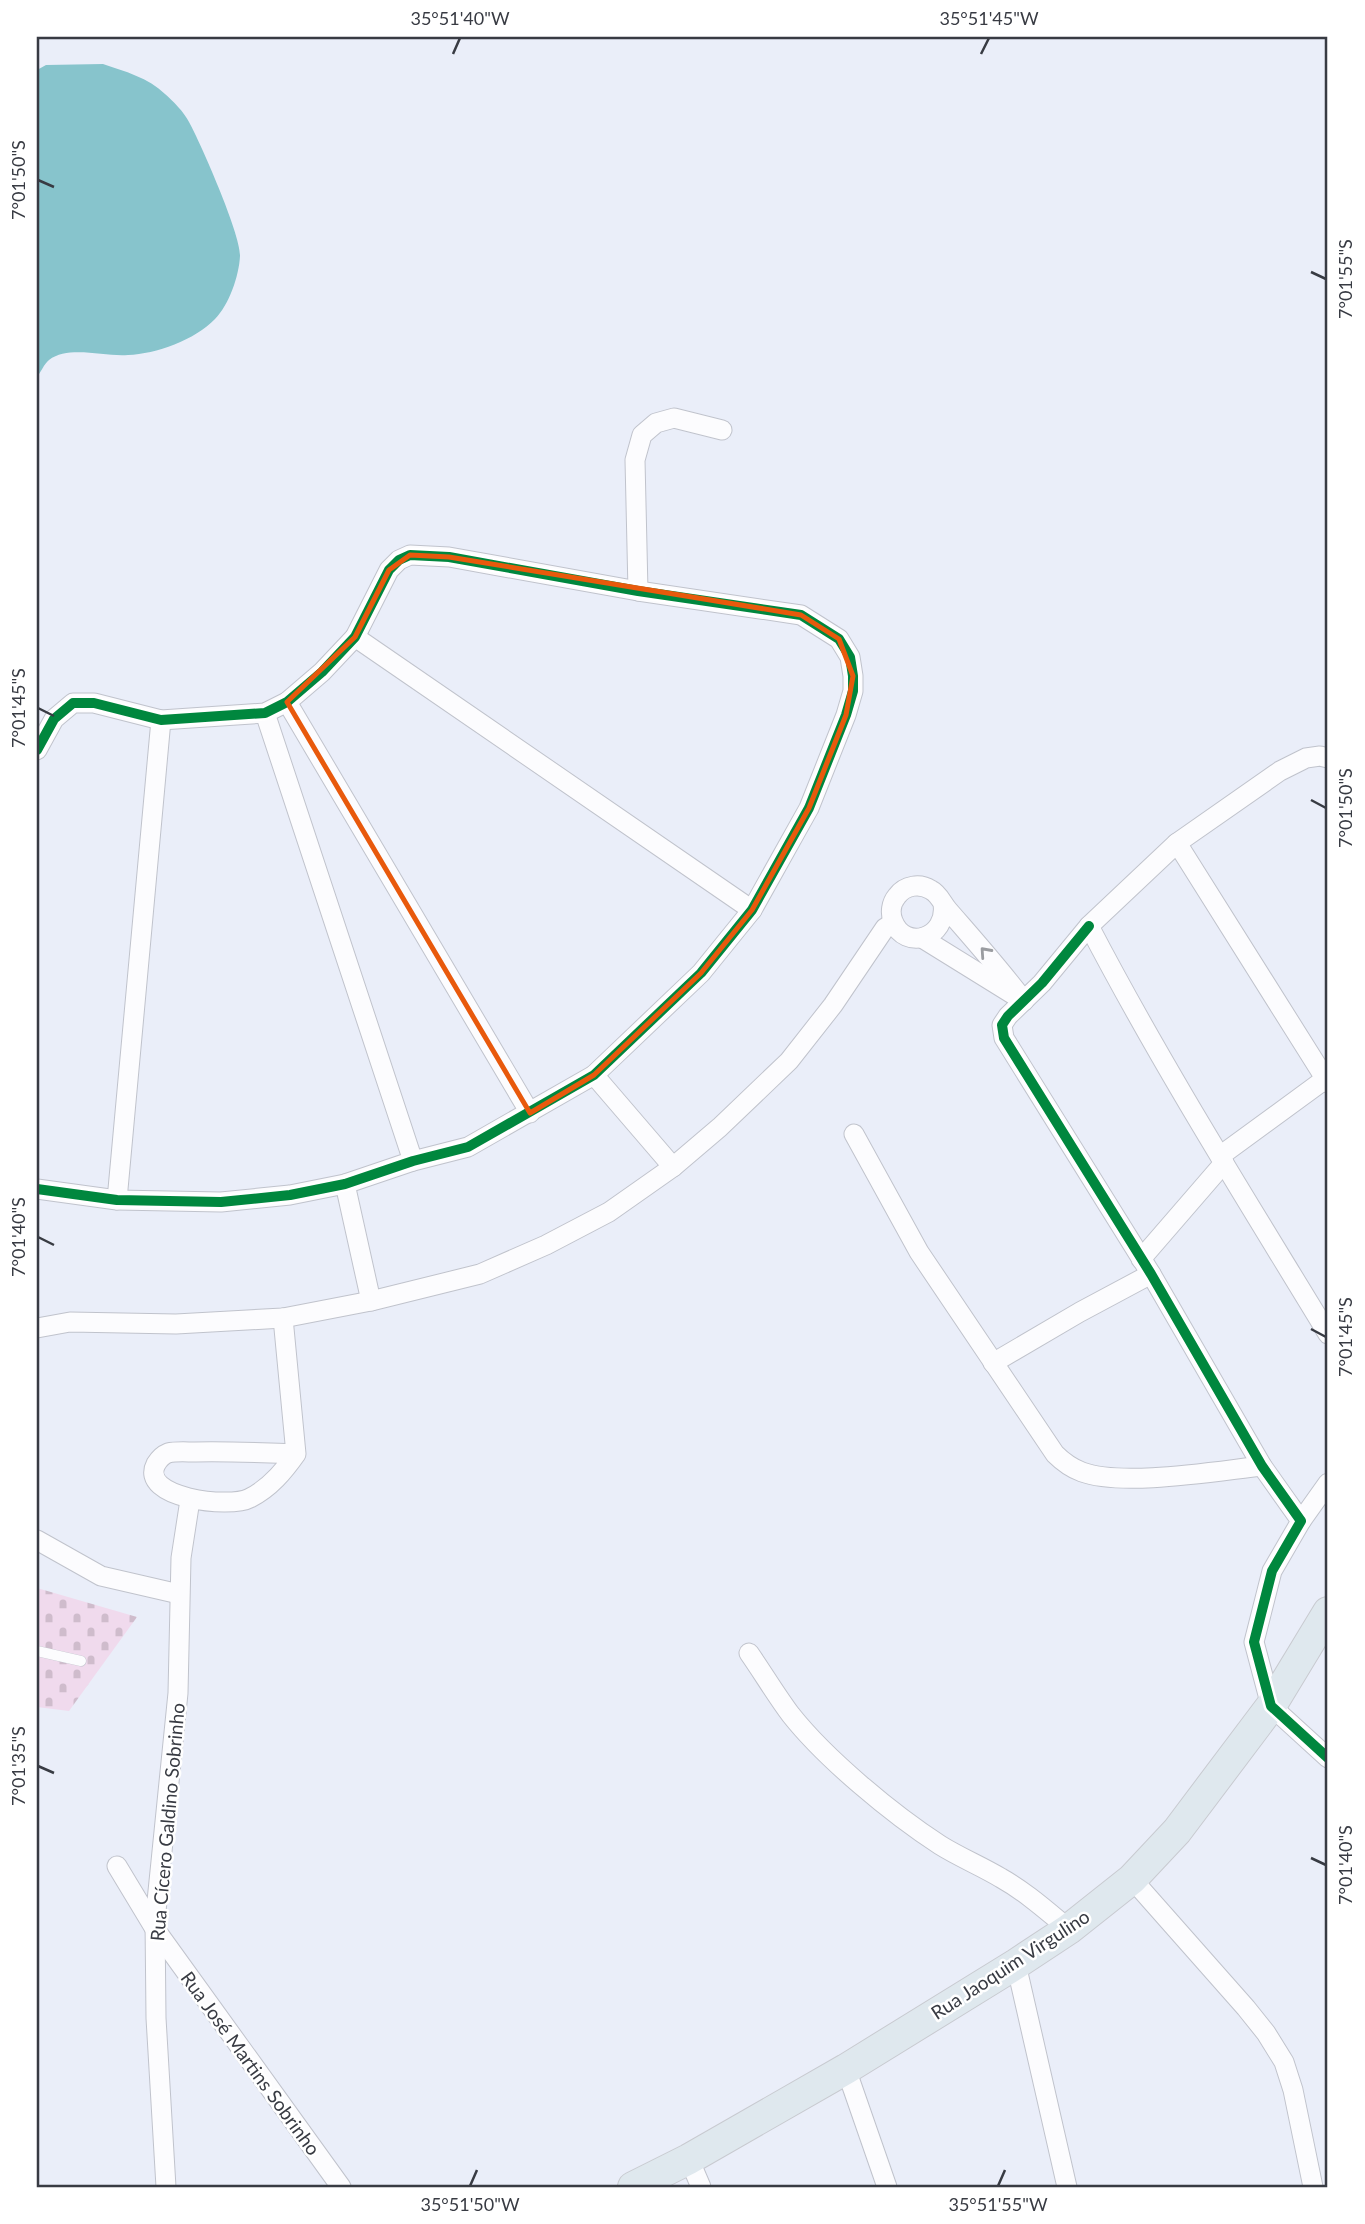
<svg xmlns="http://www.w3.org/2000/svg" width="1365" height="2224" font-family="Lato,sans-serif">
<style>
.cemetery{fill:url(#cemetery-stones)}
.water{fill:#87c4cc}
.lines{fill:none;stroke-linecap:round;stroke-linejoin:round}
.service-casing{stroke:#c0c3cc;stroke-width:11}
.minor-casing{stroke:#c0c3cc;stroke-width:21}
.primary-casing{stroke:#c8cad0;stroke-width:32}
.service{stroke:#fcfcfe;stroke-width:10}
.minor{stroke:#fcfcfe;stroke-width:19}
.primary{stroke:#dfe8ee;stroke-width:30}
.cycleway-casing{stroke:#fff;stroke-width:15}
.cycleway{stroke:#00873e;stroke-width:10}
.oneway{stroke:#9a9ca0}
.marked{fill:none;stroke:#e8590c;stroke-width:5;stroke-linejoin:round}
.ticks{fill:none;stroke:#383b43;stroke-width:2.5}
.labels{text-anchor:middle;dominant-baseline:central;stroke-width:5;stroke-linejoin:round;paint-order:stroke}
.street-label{font-size:19px;fill:#383b43;stroke:#fff}
.neatline{fill:none;stroke:#383b43;stroke-width:2.5}
.ticks-label{font-size:18px;text-anchor:middle;fill:#383b43}
</style>
<defs>
<pattern id="cemetery-stones" width="16" height="16" patternUnits="userSpaceOnUse" patternTransform="scale(1.75)"><rect width="16" height="16" fill="#f0daed"/><path d="M2 7V4a2 2 0 0 1 4 0v3zM10 15v-3a2 2 0 0 1 4 0v3z" fill="#cfbccc"/></pattern>
</defs>
<rect width="100%" height="100%" fill="#eaeef9"/>
<path class="cemetery" d="M37 1588 137 1617 69 1711 37 1707Z"/>
<path class="water" d="M103 64C124 71 149 78 165 94 173 101 184 112 189 122 201 144 241 235 240 256 239 276 229 305 215 319 195 340 156 354 128 355 104 357 69 345 49 360 44 364 41 372 37 377V70L46 65Z"/>
<g class="lines">
<g class="service-casing">
<path id="service" d="M37 1651 81 1661"/>
</g>
<g class="minor-casing">
<g id="minor">
<path d="M638 591 635 460 642 435 656 423 674 418 722 430"/>
<path d="M355 637 752 910"/>
<path d="M287 702 530 1113"/>
<path d="M265 713 413 1161"/>
<path d="M37 750 54 719 73 703H94L161 720 265 713 287 702 322 672 355 637 389 570 399 560 410 555 449 557 638 591 801 615 839 639 850 657 853 676V691L846 715 809 808 752 910 701 973 594 1075 468 1147 413 1161 345 1184 290 1195 221 1202 117 1200 37 1189"/>
<path d="M1328 758 1320 756 1306 758 1280 771 1177 843 1089 926C1162 1066 1246 1199 1328 1334"/>
<path d="M1177 843 1328 1083"/>
<path d="M943 904C948 938 905 952 893 921 890 913 891 903 897 896 905 885 920 883 931 890 939 894 942 903 948 910 974 940 1000 969 1024 1001"/>
<path d="M1089 926 1042 983 1008 1016 1002 1025 1004 1038 1151 1274 1262 1466 1301 1521 1272 1571 1254 1642 1271 1706 1328 1758"/>
<path d="M922 938 1014 995"/>
<path d="M594 1075 673 1167"/>
<path d="M854 1134 919 1252 1055 1454C1063 1462 1071 1468 1082 1472 1123 1487 1216 1471 1262 1466"/>
<path d="M1220 1156 1328 1077"/>
<path d="M345 1184 371 1301"/>
<path d="M117 1200 161 720"/>
<path d="M1141 1259 1224 1163"/>
<path d="M283 1318 296 1454C284 1471 270 1488 250 1498 230 1509 138 1498 156 1464 159 1459 163 1455 168 1453 176 1451 187 1452 195 1452 229 1451 262 1453 296 1454"/>
<path d="M37 1328 70 1322 176 1324 283 1318 371 1301 480 1274 546 1245 609 1212 673 1167 720 1127 789 1061 833 1005 885 928 893 923"/>
<path d="M993 1363 1080 1312 1151 1274"/>
<path d="M1301 1521 1328 1483"/>
<path d="M37 1540 101 1576 179 1594"/>
<path d="M749 1653C763 1673 776 1695 791 1715 826 1759 892 1814 940 1845 959 1857 981 1866 1001 1878 1026 1892 1047 1911 1069 1929"/>
<path d="M117 1866 155 1929 341 2187"/>
<path d="M1132 1879 1246 2008 1266 2033 1284 2062 1293 2090 1313 2187"/>
<path d="M1016 1964 1067 2187"/>
<path d="M846 2069 887 2187"/>
<path d="M689 2159 701 2187"/>
<path d="M166 2187 156 2018 155 1921 178 1693 181 1558 190 1500"/>
</g>
</g>
<g class="primary-casing">
<path id="primary" d="M633 2187 689 2159 846 2069 1016 1964 1069 1929 1132 1879 1177 1831 1271 1706 1328 1612"/>
</g>
<use href="#service" class="service"/>
<use href="#minor" class="minor"/>
<use href="#primary" class="primary"/>
<g class="cycleway-casing">
<g id="cycleway">
<path d="M37 750 54 719 73 703H94L161 720 265 713 287 702 322 672 355 637 389 570 399 560 410 555 449 557 638 591 801 615 839 639 850 657 853 676V691L846 715 809 808 752 910 701 973 594 1075 468 1147 413 1161 345 1184 290 1195 221 1202 117 1200 37 1189"/>
<path d="M1089 926 1042 983 1008 1016 1002 1025 1004 1038 1151 1274 1262 1466 1301 1521 1272 1571 1254 1642 1271 1706 1328 1758"/>
</g>
</g>
<use href="#cycleway" class="cycleway"/>
</g>
<defs><path id="oneway-chevron" d="M-2-3.5L2.5 0L-2 3.5" fill="none" stroke-width="1.6" stroke-linecap="round" stroke-linejoin="round" transform="scale(1.75)"/></defs>
<use class="oneway" href="#oneway-chevron" transform="translate(985 952) rotate(-132)"/>
<path class="marked" d="M410 555 449 557 801 615 839 639 853 676 846 715 809 808 752 910 701 973 594 1075 530 1113 287 702 355 637 389 570Z"/>
<path class="ticks" d="M453 54 460 38M981 54 989 38M38 180 54 187M1311 272 1326 279M38 708 54 716M1311 800 1326 808M38 1237 54 1245M1311 1329 1326 1337M38 1766 54 1773M1311 1858 1326 1865M470 2186 477 2170M998 2186 1005 2170"/>
<g class="labels">
<g class="street-label">
<text transform="translate(167 1822) rotate(-85)">Rua Cícero Galdino Sobrinho</text>
<text transform="translate(1010 1964) rotate(-33)">Rua Jaoquim Virgulino</text>
<text transform="translate(251 2063) rotate(54)">Rua José Martins Sobrinho</text>
</g>
</g>
<rect width="1365" height="2224" fill="none" stroke="#ffffff" stroke-width="77"/>
<rect x="38" y="38" width="1288" height="2148" class="neatline"/>
<g class="ticks-label">
<text x="460" y="25">35°51'40"W</text>
<text x="989" y="25">35°51'45"W</text>
<text transform="translate(19 180) rotate(-90)" y="6">7°01'50"S</text>
<text transform="translate(1346 279) rotate(-90)" y="6">7°01'55"S</text>
<text transform="translate(19 708) rotate(-90)" y="6">7°01'45"S</text>
<text transform="translate(1346 808) rotate(-90)" y="6">7°01'50"S</text>
<text transform="translate(19 1237) rotate(-90)" y="6">7°01'40"S</text>
<text transform="translate(1346 1337) rotate(-90)" y="6">7°01'45"S</text>
<text transform="translate(19 1766) rotate(-90)" y="6">7°01'35"S</text>
<text transform="translate(1346 1865) rotate(-90)" y="6">7°01'40"S</text>
<text x="470" y="2211">35°51'50"W</text>
<text x="998" y="2211">35°51'55"W</text>
</g>
</svg>
